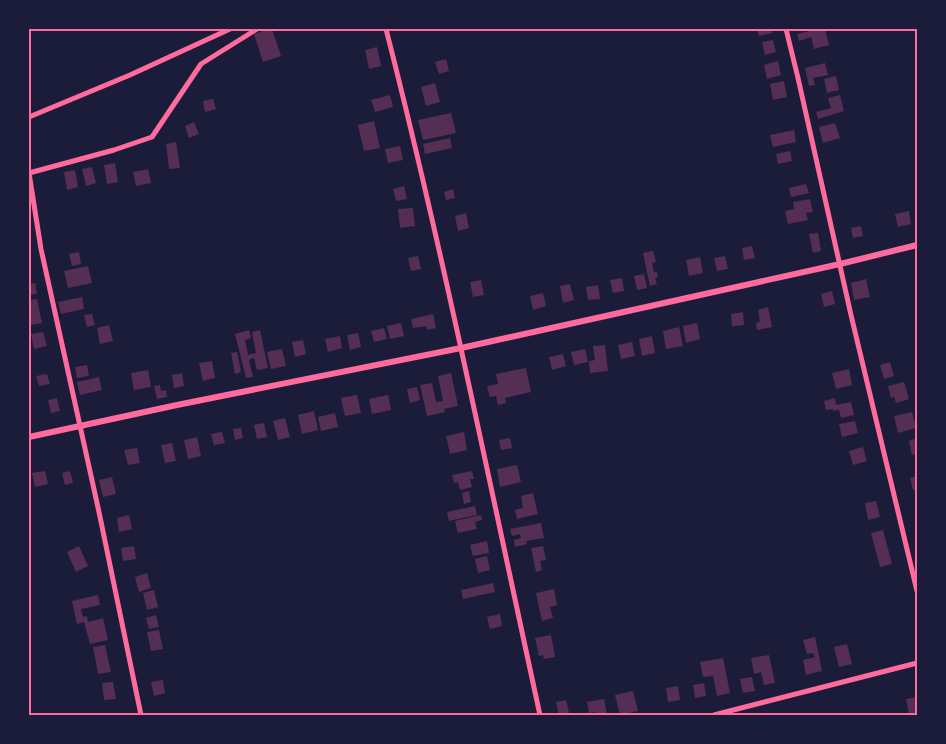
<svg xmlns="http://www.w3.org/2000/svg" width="946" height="744" font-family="'Fira Sans Condensed',sans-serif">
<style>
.building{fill:#542f53}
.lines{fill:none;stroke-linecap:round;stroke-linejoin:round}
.minor{stroke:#ff6b9d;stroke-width:5}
.tertiary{stroke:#ff6b9d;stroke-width:6}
.neatline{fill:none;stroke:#ff6b9d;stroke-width:2}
</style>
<rect width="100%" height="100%" fill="#1b1b3a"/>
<g class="building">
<path d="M269 29H272L281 56 263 62 254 34Z"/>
<path d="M757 29H771L772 33 759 36Z"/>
<path d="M818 29H825L829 45 814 49 811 37 799 41 797 34Z"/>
<path d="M773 40 776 52 765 55 762 42Z"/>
<path d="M377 47 381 66 369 69 365 50Z"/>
<path d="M446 59 449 71 439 74 435 62Z"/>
<path d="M778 61 781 75 767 79 764 65Z"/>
<path d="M825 63 828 75 813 78 815 85 809 86 805 68Z"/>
<path d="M836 76 839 90 827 93 824 79Z"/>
<path d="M784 81 787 97 773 100 770 84Z"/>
<path d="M435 83 440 102 426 106 421 87Z"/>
<path d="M390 95 393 107 375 112 371 100Z"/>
<path d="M840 95 844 111 818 119 816 112 831 108 828 98Z"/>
<path d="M213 99 216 109 205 112 203 101Z"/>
<path d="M451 113 456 133 423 140 418 120Z"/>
<path d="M374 121 380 148 364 151 358 125Z"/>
<path d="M194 122 199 134 189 138 185 126Z"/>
<path d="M835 123 840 138 823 143 819 127Z"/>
<path d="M794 130 796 142 773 147 770 135Z"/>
<path d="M450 138 452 148 425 154 423 144Z"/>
<path d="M176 142 180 168 169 169 166 144Z"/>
<path d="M400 146 403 160 388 163 385 149Z"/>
<path d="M790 151 792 161 778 164 776 154Z"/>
<path d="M115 163 118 182 107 184 104 165Z"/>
<path d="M92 167 96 183 86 186 82 169Z"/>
<path d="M148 169 151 183 136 186 133 172Z"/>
<path d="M75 170 78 187 67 190 64 172Z"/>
<path d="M806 184 809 193 791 197 789 188Z"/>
<path d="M404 186 407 199 396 201 393 189Z"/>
<path d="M453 189 455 198 446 200 444 192Z"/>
<path d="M810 199 813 212 806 213 808 220 788 224 785 211 794 209 793 202Z"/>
<path d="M413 208 415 226 400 228 398 209Z"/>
<path d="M909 211 911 224 898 227 895 214Z"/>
<path d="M466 213 469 228 458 231 455 216Z"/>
<path d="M861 226 863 236 853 238 851 228Z"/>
<path d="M818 233 821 251 813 253 809 234Z"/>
<path d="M752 246 755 258 744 260 742 248Z"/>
<path d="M653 251 656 262 652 263 654 272H657L658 277 655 278 657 284 650 286 643 253Z"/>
<path d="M79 252 81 264 72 266 69 254Z"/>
<path d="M418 256 421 269 411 271 408 258Z"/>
<path d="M725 256 728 269 717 271 714 258Z"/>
<path d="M700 257 703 273 689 276 686 260Z"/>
<path d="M88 266 92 283 68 288 64 271Z"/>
<path d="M644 274 647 288 637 290 634 276Z"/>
<path d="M622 278 624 291 613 293 610 280Z"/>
<path d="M866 279 870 297 854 300 851 283Z"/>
<path d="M481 280 484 295 473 297 470 282Z"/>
<path d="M35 283 37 294 29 295V284Z"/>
<path d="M570 284 574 300 563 303 560 286Z"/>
<path d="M598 285 600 299 588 300 586 287Z"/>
<path d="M832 291 835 304 824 307 821 294Z"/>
<path d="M543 293 546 306 533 310 530 296Z"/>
<path d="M82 297 84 309 61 314 58 302Z"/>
<path d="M37 299 42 323 31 325 29 314V300Z"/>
<path d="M768 307 772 327 757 330 756 323 760 322 758 310Z"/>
<path d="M743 312 744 325 732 326 731 314Z"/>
<path d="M92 314 95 325 87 327 84 315Z"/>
<path d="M433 314 436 328 427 330 426 326 413 328 411 319Z"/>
<path d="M401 323 404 336 390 339 387 326Z"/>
<path d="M697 323 700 339 686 343 683 326Z"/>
<path d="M109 325 113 341 100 344 97 328Z"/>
<path d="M679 327 683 346 666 349 663 331Z"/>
<path d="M384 328 387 339 374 342 371 331Z"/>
<path d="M249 330 251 338 245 340 248 355 256 353 252 332 260 330 268 368 257 370 254 358 249 360 253 377 246 378 235 334Z"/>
<path d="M43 332 47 346 34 349 31 334Z"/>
<path d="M358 333 361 347 350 350 347 335Z"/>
<path d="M340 336 342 348 328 352 325 339Z"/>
<path d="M652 336 655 353 642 356 639 339Z"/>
<path d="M303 340 306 354 295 357 292 342Z"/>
<path d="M632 342 635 356 621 359 618 345Z"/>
<path d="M605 345 608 371 590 373 589 361 595 360 593 346Z"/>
<path d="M282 349 286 366 271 369 267 352Z"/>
<path d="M585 349 588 362 574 365 571 352Z"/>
<path d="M237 352 241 372 235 374 231 353Z"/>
<path d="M563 354 566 366 552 370 549 357Z"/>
<path d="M212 361 215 378 203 381 199 363Z"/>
<path d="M890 362 894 376 884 379 880 365Z"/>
<path d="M87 365 89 376 77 378 75 367Z"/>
<path d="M526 368 531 392 505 398 506 403 498 405 496 396 490 397 487 386 498 384 496 374Z"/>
<path d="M849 369 852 385 836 389 832 373Z"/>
<path d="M148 370 151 387 134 390 131 373Z"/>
<path d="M182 373 184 386 174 388 172 375Z"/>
<path d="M451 373 458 406 444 409 445 412 427 416 420 385 432 383 436 402 443 401 438 376Z"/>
<path d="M47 374 50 384 39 386 36 376Z"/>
<path d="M99 377 102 390 80 395 77 382Z"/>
<path d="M904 382 909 399 896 403 894 397 891 398 888 386Z"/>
<path d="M160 385 161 391 166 390 167 397 157 399 154 386Z"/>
<path d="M417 387 420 400 410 403 407 389Z"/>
<path d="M357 395 361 413 345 416 341 398Z"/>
<path d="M388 395 391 410 372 414 369 399Z"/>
<path d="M57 398 60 411 51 413 48 400Z"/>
<path d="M835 398 836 405 851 402 854 415 841 418 839 410 833 411V409L826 410 824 401Z"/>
<path d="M314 411 318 430 302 434 298 415Z"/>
<path d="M912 412 916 428 898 433 894 416Z"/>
<path d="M335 413 338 427 321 431 318 417Z"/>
<path d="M285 418 290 437 278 440 273 421Z"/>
<path d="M855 421 858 433 842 437 839 424Z"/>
<path d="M264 423 267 437 257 439 254 425Z"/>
<path d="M241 428 243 438 235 440 233 429Z"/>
<path d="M222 432 225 443 214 445 211 434Z"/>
<path d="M464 432 467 450 450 454 446 436Z"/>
<path d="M197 437 201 456 188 459 184 440Z"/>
<path d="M510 438 512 448 501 450 499 440Z"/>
<path d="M917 438V453L912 455 909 441Z"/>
<path d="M172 443 176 461 165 463 161 445Z"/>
<path d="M863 447 867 461 853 465 849 451Z"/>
<path d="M137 448 140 463 128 465 124 450Z"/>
<path d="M517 465 521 482 500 487 497 469Z"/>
<path d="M45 471 48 484 35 487 32 473Z"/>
<path d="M70 471 73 483 65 485 62 473Z"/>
<path d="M472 471 474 479H470L472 487 460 490 458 482 454 483 452 475Z"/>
<path d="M917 476V489L913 490 910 478Z"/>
<path d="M112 477 116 494 103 497 99 480Z"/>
<path d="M469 491 471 502 464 504 462 493Z"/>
<path d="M533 493 538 514 517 519 515 510 523 508 521 496Z"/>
<path d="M876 501 880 517 868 520 865 503Z"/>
<path d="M475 506 477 515 449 521 447 512Z"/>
<path d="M129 515 132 529 119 532 117 518Z"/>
<path d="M481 515 482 520 475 522 477 529 458 533 455 521Z"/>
<path d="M541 523 544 538 526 541 527 544 515 547 514 540 521 538 520 534 512 536 510 529Z"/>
<path d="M883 530 892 564 880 567 871 533Z"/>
<path d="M487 541 489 553 473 556 470 545Z"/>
<path d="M79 546 88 566 76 572 67 552Z"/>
<path d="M134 546 136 559 123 561 121 548Z"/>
<path d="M543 546 546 560 540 561 542 570 536 572 531 548Z"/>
<path d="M487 556 490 570 478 573 475 559Z"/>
<path d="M147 573 151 588 139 592 135 577Z"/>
<path d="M493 583 495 592 463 599 461 590Z"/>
<path d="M554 589 557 605 550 607 553 618 542 621 536 593Z"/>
<path d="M154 590 158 607 147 610 143 593Z"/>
<path d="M98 595 100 605 81 609 83 617 87 616 88 622 103 618 108 640 90 644 84 622 77 624 72 601Z"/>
<path d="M500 614 502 626 490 629 487 617Z"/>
<path d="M156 615 159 627 149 629 146 618Z"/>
<path d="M159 630 163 649 151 651 147 632Z"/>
<path d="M551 635 555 657 544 659 543 655 539 656 535 638Z"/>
<path d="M815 637 822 671 806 675 803 660 815 657 813 653 807 654 803 640Z"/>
<path d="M847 644 852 664 839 667 834 647Z"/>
<path d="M105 645 111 672 98 674 93 647Z"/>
<path d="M769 655 775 683 764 685 761 672 754 674 751 658Z"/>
<path d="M723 658 730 693 717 696 713 676 703 677 700 662Z"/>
<path d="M752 677 755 691 743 693 740 679Z"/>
<path d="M163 680 165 693 154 696 151 682Z"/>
<path d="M113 682 116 699 104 700 102 683Z"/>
<path d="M704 683 706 696 695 698 693 685Z"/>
<path d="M678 686 680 700 668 702 666 688Z"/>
<path d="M633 691 638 711 620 715 615 695Z"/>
<path d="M917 697V714L909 715 906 699Z"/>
<path d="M604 699 607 715H597L596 712 589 713 587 702Z"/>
<path d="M566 700 569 713 559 715 556 702Z"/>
</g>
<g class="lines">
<g class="minor">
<path d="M386 29C444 256 490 486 540 715"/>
<path d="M786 29 798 78 851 315 917 591"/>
<path d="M29 117 130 75 230 29"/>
<path d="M29 173 41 249 99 512 141 715"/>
<path d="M29 173 114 150 152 137 201 64 257 29"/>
<path d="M714 715 917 663"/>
</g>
<path class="tertiary" d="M29 437 177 405 461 348 840 264 917 245"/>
</g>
<rect width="946" height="744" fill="none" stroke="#1b1b3a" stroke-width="60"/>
<rect x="30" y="30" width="886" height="684" class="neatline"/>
</svg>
